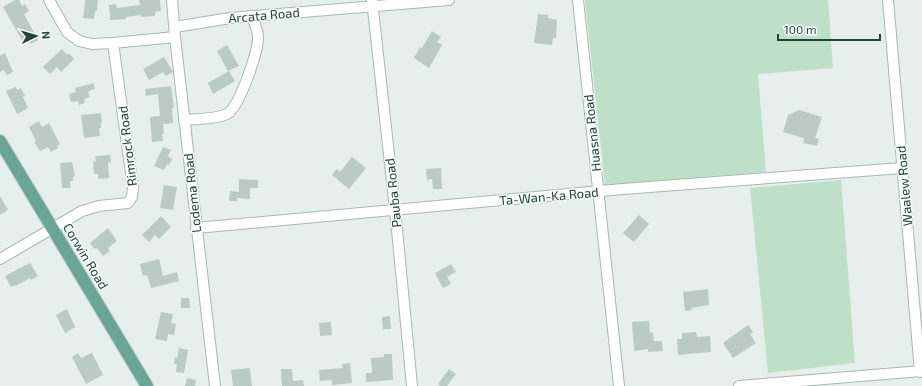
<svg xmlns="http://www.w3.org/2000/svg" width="922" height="386" font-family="'Exo 2',sans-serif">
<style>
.green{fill:#bfe0c8}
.building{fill:#bbcac4}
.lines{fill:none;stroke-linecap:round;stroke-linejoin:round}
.minor-casing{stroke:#a8b8b2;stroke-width:12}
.major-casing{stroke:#c2cac8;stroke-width:14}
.minor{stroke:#fff;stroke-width:10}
.major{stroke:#6aa596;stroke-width:12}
.labels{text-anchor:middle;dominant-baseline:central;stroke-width:3;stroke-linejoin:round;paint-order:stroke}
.street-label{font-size:13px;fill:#24423a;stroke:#f7fbf9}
</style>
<rect width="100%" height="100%" fill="#e6efeb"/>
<g class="green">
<path d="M585 0H828L833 68 758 74 766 172 605 185Z"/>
<path d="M841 180 855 363 768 373 750 188Z"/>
</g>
<g class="building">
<path d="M15 0H19L22 6 25 4 29 11 24 14 38 40 31 44 28 39 23 42 3 7Z"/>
<path d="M85 0H98L97 11H95L94 19 83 18Z"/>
<path d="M139 0H160L161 11 155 12V16L141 17V15L126 17V19L110 20 109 5 116 4 117 8 140 5Z"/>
<path d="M538 14 548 15V18L557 20 556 38H553L552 45 534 43Z"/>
<path d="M432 31 441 37 437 42 442 45 429 68 414 58 420 47 422 48Z"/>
<path d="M227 45 239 66 228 71 217 51Z"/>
<path d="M62 49 67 55 69 53 74 59 61 72 57 67 50 74 43 67Z"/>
<path d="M5 53 13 72 7 75 4 70 0 72V56Z"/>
<path d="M164 57 173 72 166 76 163 72 149 80 143 69Z"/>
<path d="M229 71 235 81 213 94 208 83Z"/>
<path d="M94 83 95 89 88 91 90 97 84 99 85 103 79 105 78 101 71 102 69 94 76 92 75 88Z"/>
<path d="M171 86 174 108H172L173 123 163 124 164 134H162L163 141 152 142 150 117 160 116 158 94 146 96 145 89Z"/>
<path d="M16 87 17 90 21 88 25 96 23 97 28 108 17 114 6 91Z"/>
<path d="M799 110 822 117 815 138 819 139 817 146 803 143 804 138 783 132 788 115Z"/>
<path d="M101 113 102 122H101V128H99L100 136 84 138 81 115Z"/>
<path d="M39 121 42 127 49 123 60 144 57 146 58 148 51 152 48 147 40 151 34 142 36 141 29 127Z"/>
<path d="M163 147 171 150 168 156 172 159 169 165 167 164 164 170 154 166Z"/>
<path d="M110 155 111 162 108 163 109 178 98 179V174H94L93 162 96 161 95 156Z"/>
<path d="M352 157 366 168 349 189 332 175 337 169 340 172Z"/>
<path d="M72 162 75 176 73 177V181H70L71 188H62L60 163Z"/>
<path d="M441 168 442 189H433L432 179 427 180 426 169Z"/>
<path d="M239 179 258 180V188H250V199L237 198V201H229L230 191 239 192Z"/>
<path d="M164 185 177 187 173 210 160 208Z"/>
<path d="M0 196 8 210 0 215Z"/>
<path d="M639 215 649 224 634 242 623 233Z"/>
<path d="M161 216 171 227 159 239 155 235 149 242 142 235Z"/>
<path d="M108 228 117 241 108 248 110 251 103 256 97 248 94 249 90 243Z"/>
<path d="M159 259 163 276 177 272 179 281 151 288 147 275 143 276 140 264Z"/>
<path d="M30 263 38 276 31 280 30 278 16 286V285L11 287 5 276Z"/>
<path d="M451 264 456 272 447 277 451 284 443 288 435 273Z"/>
<path d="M708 289 709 305 691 308 692 310 685 311 683 292Z"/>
<path d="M181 298H189L190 308H181Z"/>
<path d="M67 309 75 327 65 333 56 315Z"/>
<path d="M161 312 173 314 171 323 176 324 174 335 168 334 167 341 155 339Z"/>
<path d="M390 316 391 329H383L382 317Z"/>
<path d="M649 321 650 333 653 332 654 341H662L663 351 648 352V349L634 351 632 322Z"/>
<path d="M331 322 332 335 320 336 319 323Z"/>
<path d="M748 325 753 332 750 334 756 343 733 358 723 343Z"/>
<path d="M696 332 697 337 710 336 711 352 678 355 677 339H682V333Z"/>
<path d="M179 348 188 350 184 373 176 372 177 364H174L175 357 177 358Z"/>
<path d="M78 353 81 358 92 353 103 375 86 384 72 357Z"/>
<path d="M384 354H392L393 380 366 382V373H372L371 358 384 357Z"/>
<path d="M350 363 352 383 332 385V380L320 381 319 370 343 368 342 364Z"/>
<path d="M250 368 252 386H233L231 370Z"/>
<path d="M281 369H292L293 381 303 380 304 386H282Z"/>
<path d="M449 369 456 374 447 386H440L438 384Z"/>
<path d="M187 378 196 380 195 386H185Z"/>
</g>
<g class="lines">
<g class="minor-casing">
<g id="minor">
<path d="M49 0 67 32 79 41 92 44 113 43 175 37"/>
<path d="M172 0 175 37 215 386"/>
<path d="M372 0 395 209 412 386"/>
<path d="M578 0 619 386"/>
<path d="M888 0 920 372"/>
<path d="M175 27 230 18 449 0"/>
<path d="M184 120C196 119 217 119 227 114 240 106 258 52 258 37 258 30 254 23 252 16"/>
<path d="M196 228 623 189 902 168"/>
<path d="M0 259 82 211 99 206 128 203 132 197 133 188 113 43"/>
<path d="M739 386 922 371"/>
</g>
</g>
<g class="major-casing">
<path id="major" d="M0 141 147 386"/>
</g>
<use href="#minor" class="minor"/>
<use href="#major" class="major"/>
</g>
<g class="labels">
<g class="street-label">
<text transform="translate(264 15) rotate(-5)">Arcata Road</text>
<text transform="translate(592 133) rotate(-96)">Huasna Road</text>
<text transform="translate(127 146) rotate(-97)">Rimrock Road</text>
<text transform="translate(904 186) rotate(-95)">Waalew Road</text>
<text transform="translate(192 193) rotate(-96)">Lodema Road</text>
<text transform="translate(393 193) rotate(-96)">Pauba Road</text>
<text transform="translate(549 196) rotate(-5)">Ta-Wan-Ka Road</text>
<text transform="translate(86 256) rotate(59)">Corwin Road</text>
</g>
</g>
<g transform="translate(36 36) rotate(85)" stroke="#f7fbf9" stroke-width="3" paint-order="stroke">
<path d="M0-3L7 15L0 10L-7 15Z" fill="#24423a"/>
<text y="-6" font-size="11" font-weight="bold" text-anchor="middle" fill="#24423a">N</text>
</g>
<path d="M778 34v6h102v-6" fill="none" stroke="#24423a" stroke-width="2"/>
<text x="784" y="34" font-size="12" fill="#24423a" stroke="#f7fbf9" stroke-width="3" paint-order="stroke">100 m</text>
</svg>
